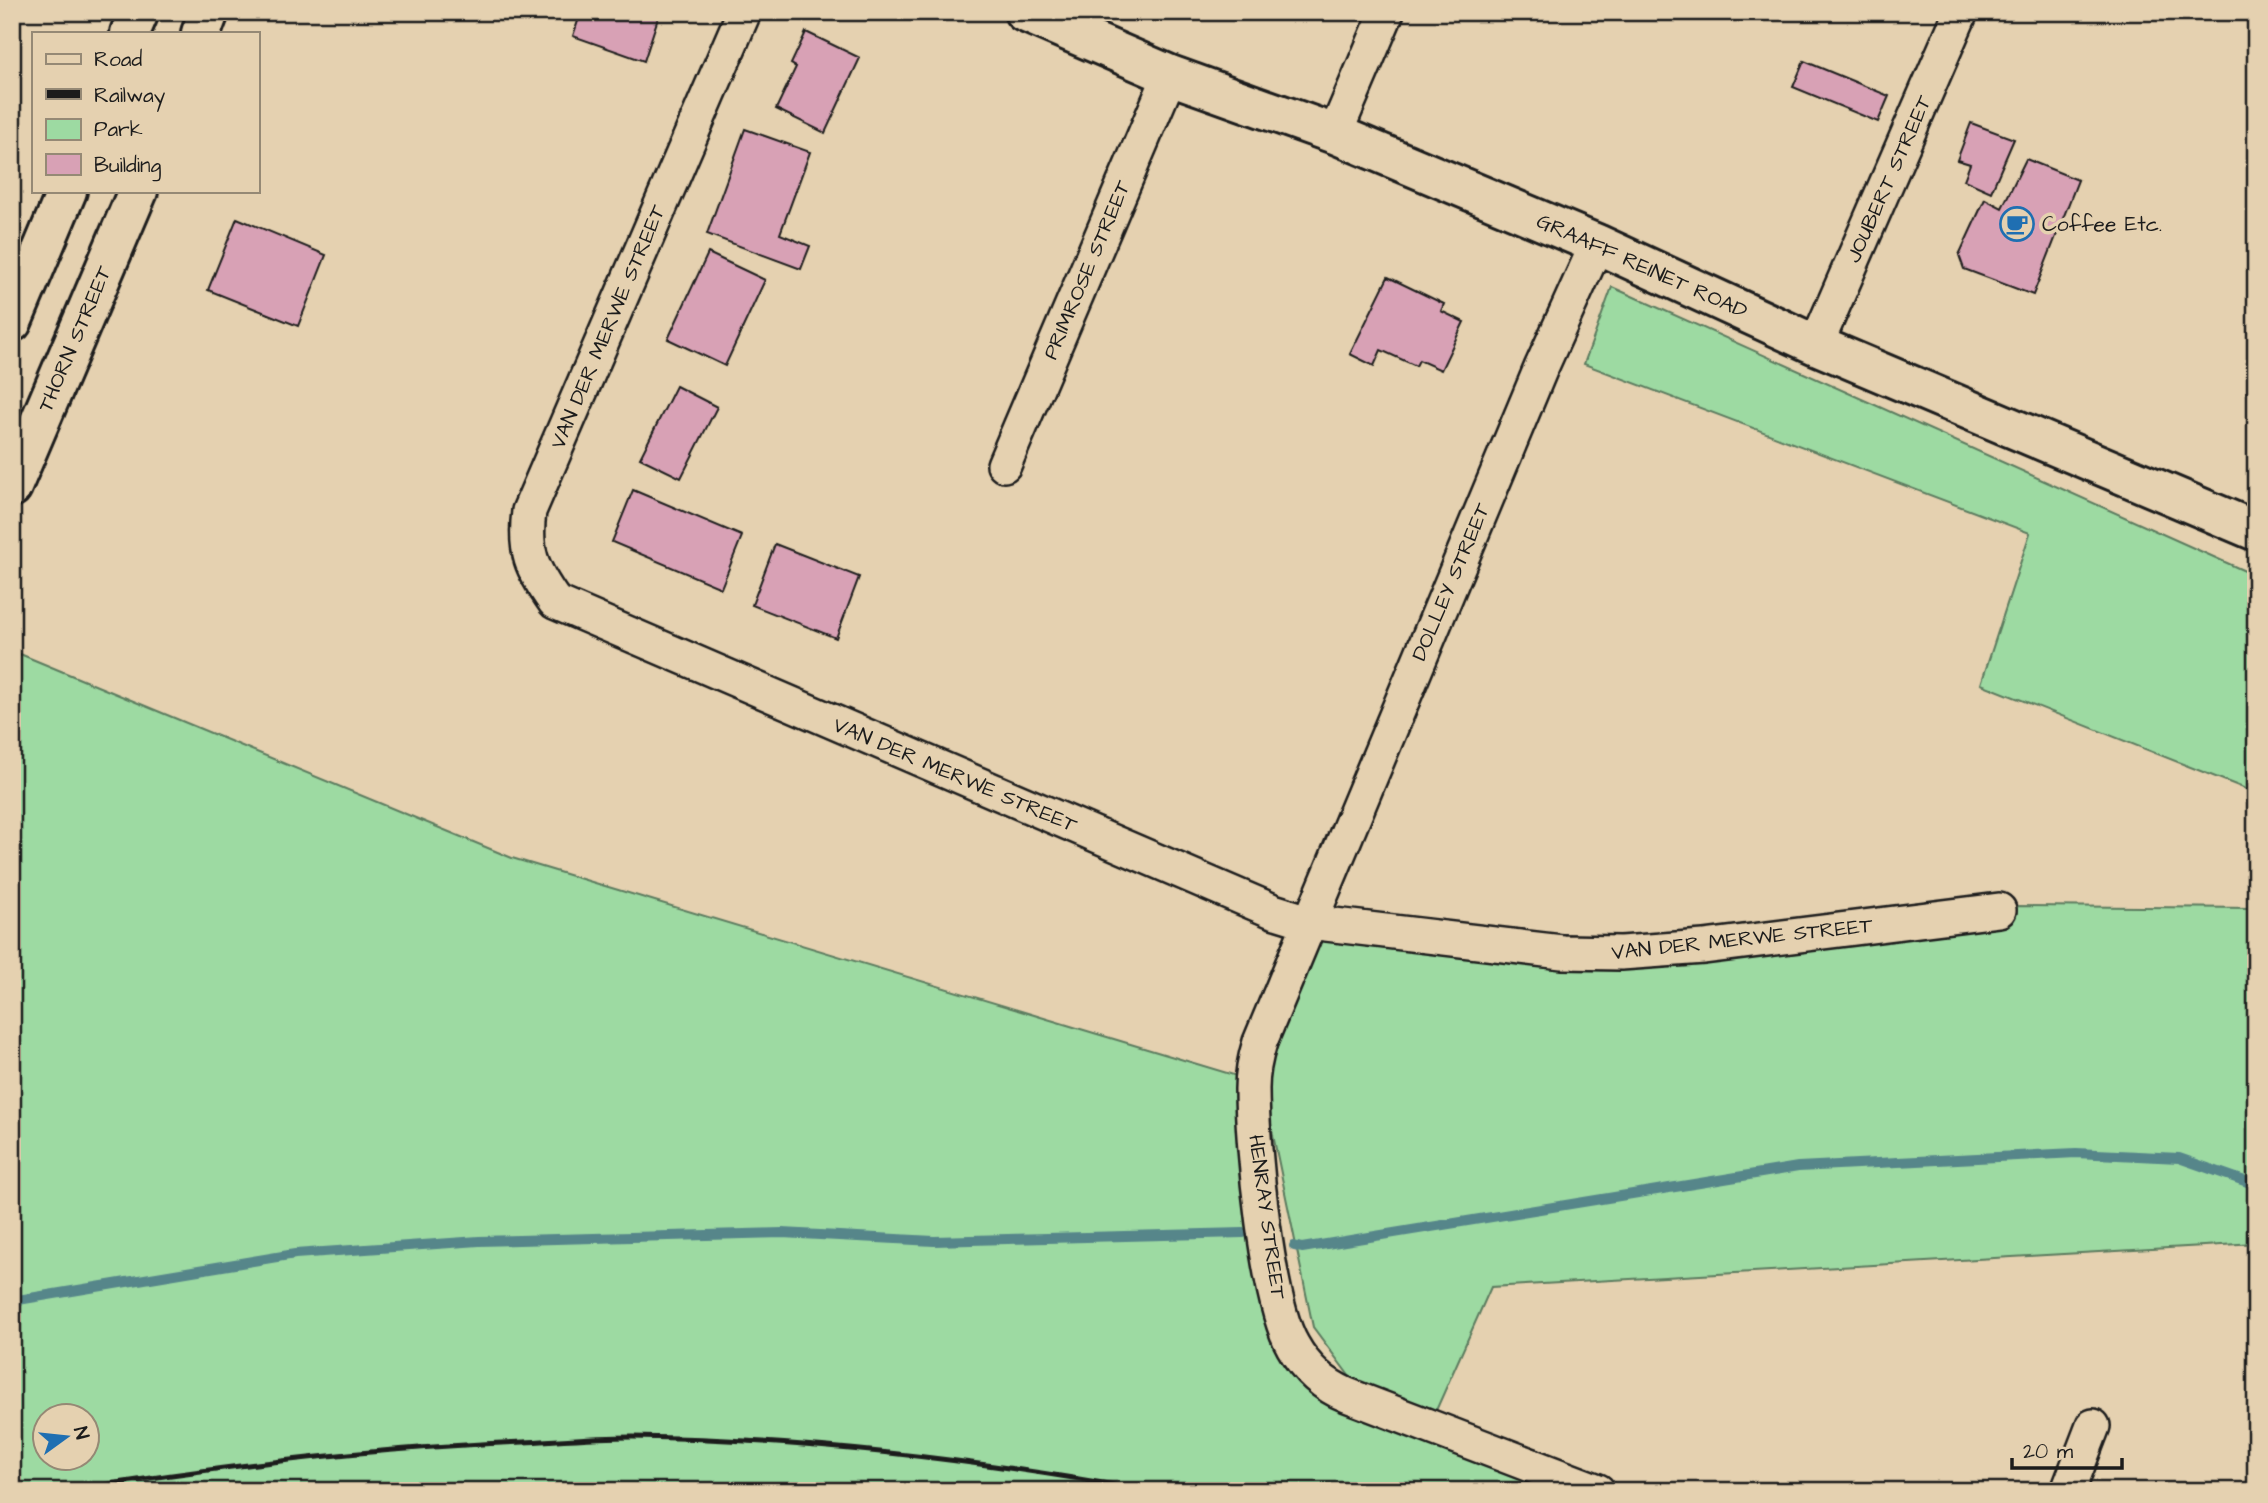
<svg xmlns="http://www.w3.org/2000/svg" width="2268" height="1503" font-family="'Architects Daughter',sans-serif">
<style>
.green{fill:#9ddaa2;stroke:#5c7b5f;stroke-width:2;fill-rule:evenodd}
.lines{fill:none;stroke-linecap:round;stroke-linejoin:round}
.stream{stroke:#56868a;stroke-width:10}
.building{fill:#d8a1b5;stroke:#1c1c1c;stroke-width:2}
.minor-casing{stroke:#1c1c1c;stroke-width:38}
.secondary-casing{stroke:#1c1c1c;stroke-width:44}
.minor{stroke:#e5d1b0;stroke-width:33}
.secondary{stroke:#e5d1b0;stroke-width:38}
.rail{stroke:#1c1c1c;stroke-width:5}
.labels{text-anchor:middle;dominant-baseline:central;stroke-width:7;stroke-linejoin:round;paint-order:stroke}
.street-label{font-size:21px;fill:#1c1c1c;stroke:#e5d1b0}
.poi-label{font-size:21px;fill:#1c1c1c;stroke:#e5d1b0;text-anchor:start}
</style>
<rect width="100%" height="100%" fill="#e5d1b0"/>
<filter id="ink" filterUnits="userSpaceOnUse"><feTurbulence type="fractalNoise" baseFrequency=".0143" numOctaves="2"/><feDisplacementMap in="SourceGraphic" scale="14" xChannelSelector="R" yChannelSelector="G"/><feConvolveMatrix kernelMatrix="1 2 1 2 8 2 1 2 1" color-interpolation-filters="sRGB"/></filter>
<g filter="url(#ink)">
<g class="green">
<path d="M1612 287 2256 576V793L1981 684 2030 533 1584 364Z"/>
<path d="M20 654 512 858 1247 1079 1298 1332 1345 1398 1590 1491H12V671ZM46 1416H88V1458H46Z"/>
<path d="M2012 906 2256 908V1243L1491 1287 1434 1415 1356 1385 1313 1327 1261 1077 1322 935 1477 947Z"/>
</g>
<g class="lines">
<g class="stream">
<path d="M1294 1246 1302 1248 1798 1167 2076 1153 2179 1158 2256 1185"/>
<path d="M12 1301 295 1254 479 1241 782 1233 934 1241 1243 1233"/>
</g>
</g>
<g class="building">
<path d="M581 12H660L644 61 573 36Z"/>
<path d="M806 32 860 58 825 133 776 109 796 67 791 64Z"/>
<path d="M1804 61 1889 96 1878 122 1793 87Z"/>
<path d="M1971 123 2014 139 1991 192 1964 180 1970 164 1957 160Z"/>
<path d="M745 129 810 152 780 234 810 246 801 269 707 234Z"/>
<path d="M2026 159 2078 180 2033 295 1964 269 1959 255 1985 199 2002 208Z"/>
<path d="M237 218 326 255 298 326 208 290Z"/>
<path d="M708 253 765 280 725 366 668 339Z"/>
<path d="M1388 277 1444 304 1441 311 1464 322 1441 370 1419 360 1416 366 1381 350 1374 366 1350 354Z"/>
<path d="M676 386 717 407 681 478 640 458Z"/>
<path d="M633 490 742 536 721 588 612 542Z"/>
<path d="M775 544 859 577 836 638 752 605Z"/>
</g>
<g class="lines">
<g class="minor-casing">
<g id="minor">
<path d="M744 12 529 511C524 552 531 568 555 602L1273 911 1309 922 1562 952 1621 953 1704 947 1999 910"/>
<path d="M1335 134 1387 12"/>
<path d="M1597 244 1541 368 1260 1042C1255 1058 1252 1073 1252 1089 1252 1144 1267 1302 1293 1346 1306 1369 1323 1385 1347 1395L1598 1491"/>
<path d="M1816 345 1961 12"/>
<path d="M1004 465 1170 75"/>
<path d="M2068 1491 2093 1426"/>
</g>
</g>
<g class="secondary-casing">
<g id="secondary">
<path d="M1024 12 1170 75 1335 134 1597 244 1816 345 2256 531"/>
<path d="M130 33 139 12"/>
<path d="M201 33 209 12"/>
<path d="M12 322 67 191"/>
<path d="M12 487 138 191"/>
</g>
</g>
<use href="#minor" class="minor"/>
<use href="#secondary" class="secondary"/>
<path class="rail" d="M67 1491C219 1466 370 1448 524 1442 560 1440 597 1437 633 1437 806 1439 979 1460 1149 1491"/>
</g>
</g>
<defs>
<g id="cafe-ring" transform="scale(1.75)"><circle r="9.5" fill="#e5d1b0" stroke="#1f6fb2" stroke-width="1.5"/><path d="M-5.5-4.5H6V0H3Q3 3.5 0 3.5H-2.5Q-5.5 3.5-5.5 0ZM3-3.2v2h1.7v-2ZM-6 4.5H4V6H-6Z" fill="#1f6fb2"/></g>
</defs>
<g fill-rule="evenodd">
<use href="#cafe-ring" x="2017" y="224"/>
</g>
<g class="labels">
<g class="street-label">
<text transform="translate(1889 179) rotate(-66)">JOUBERT STREET</text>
<text transform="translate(1642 266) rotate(24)">GRAAFF REINET ROAD</text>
<text transform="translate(1087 270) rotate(-67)">PRIMROSE STREET</text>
<text transform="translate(608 327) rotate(-67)">VAN DER MERWE STREET</text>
<text transform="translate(75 339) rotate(-67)">THORN STREET</text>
<text transform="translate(1451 582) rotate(-67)">DOLLEY STREET</text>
<text transform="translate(955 775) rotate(23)">VAN DER MERWE STREET</text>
<text transform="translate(1742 939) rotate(-6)">VAN DER MERWE STREET</text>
<text transform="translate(1267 1217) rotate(82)">HENRAY STREET</text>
</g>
<g class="poi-label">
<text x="2042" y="224">Coffee Etc.</text>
</g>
</g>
<rect width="2268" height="1503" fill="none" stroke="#e5d1b0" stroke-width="42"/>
<rect x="21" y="21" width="2226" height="1461" fill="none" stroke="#1c1c1c" stroke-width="2.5" filter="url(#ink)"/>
<rect x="32" y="32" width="228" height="161" fill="#e5d1b0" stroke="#958975" stroke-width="2"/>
<rect x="46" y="54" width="35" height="10" fill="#e5d1b0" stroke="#958975" stroke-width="2"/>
<text x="94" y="66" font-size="21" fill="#1c1c1c">Road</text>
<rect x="46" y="89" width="35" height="10" fill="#1c1c1c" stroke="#958975" stroke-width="2"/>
<text x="94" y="102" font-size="21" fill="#1c1c1c">Railway</text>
<rect x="46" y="119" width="35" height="21" fill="#9ddaa2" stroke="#958975" stroke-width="2"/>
<text x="94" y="136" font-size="21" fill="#1c1c1c">Park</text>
<rect x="46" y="154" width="35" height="21" fill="#d8a1b5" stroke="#958975" stroke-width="2"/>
<text x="94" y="172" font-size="21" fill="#1c1c1c">Building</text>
<g transform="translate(66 1437) rotate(75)"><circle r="33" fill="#e5d1b0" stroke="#958975" stroke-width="2"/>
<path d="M0-5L12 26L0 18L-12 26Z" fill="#1f6fb2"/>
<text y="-10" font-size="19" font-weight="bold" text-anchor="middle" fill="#1c1c1c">N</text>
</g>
<path d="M2012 1458v10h110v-10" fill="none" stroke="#1c1c1c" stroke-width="3.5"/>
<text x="2023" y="1458" font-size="21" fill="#1c1c1c" stroke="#e5d1b0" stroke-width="5" paint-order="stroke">20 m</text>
</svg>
